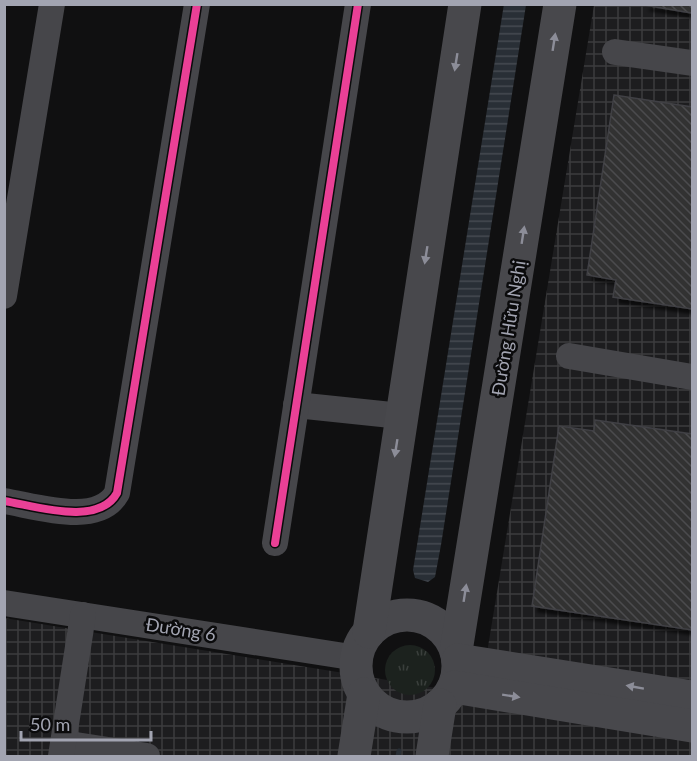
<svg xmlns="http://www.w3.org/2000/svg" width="697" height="761" font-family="Lato,sans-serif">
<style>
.industrial{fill:url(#industrial-grid)}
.grass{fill:url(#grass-tufts)}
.water{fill:url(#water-rules)}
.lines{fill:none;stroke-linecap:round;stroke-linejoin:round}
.stream{stroke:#292f36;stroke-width:5}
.building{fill:url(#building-back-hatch);stroke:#404044;stroke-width:1.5;filter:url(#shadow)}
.minor{stroke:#46464a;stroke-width:26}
.major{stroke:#48484c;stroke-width:33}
.cycleway-casing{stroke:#0b0b0c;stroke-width:11}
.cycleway{stroke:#ea4096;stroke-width:8}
.oneway{fill:#8c8d98}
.labels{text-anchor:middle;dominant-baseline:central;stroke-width:5;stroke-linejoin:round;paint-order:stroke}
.street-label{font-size:18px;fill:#a2a4b1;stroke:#0b0b0c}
</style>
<defs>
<pattern id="industrial-grid" width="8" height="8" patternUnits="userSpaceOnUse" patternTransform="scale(1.5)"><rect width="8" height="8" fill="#1d1d1f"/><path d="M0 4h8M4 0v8" fill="none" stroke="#3b3b3d"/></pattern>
<pattern id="grass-tufts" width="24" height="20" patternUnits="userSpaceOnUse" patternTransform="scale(1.5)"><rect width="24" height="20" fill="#1c221e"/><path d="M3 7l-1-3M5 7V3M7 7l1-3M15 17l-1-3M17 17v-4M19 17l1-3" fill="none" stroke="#3a3f3c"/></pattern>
<pattern id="water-rules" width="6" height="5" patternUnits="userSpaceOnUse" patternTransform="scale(1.5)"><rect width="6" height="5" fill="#292f36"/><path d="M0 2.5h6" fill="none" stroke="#454a51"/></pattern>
<pattern id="building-back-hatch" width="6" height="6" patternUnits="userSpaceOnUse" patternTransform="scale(1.5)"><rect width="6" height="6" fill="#313133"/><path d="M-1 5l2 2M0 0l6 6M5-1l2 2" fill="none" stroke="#4c4c4e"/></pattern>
<filter id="shadow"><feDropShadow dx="5.5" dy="5.5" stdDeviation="1.5" flood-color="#0009"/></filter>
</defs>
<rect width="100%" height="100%" fill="#101011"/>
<path class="industrial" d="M594 5H692V756H5L4 618 480 695Z"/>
<circle class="grass" cx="410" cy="670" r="25"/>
<path class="water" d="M504 4 526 5 441 545 435 577 428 582 415 578 413 570Z"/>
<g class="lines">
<path class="stream" d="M398 756 399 751"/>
</g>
<g class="building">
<path d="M692 4V13L644 5 645 4Z"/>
<path d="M614 95 692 107V309L613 297 616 280 587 275Z"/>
<path d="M595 420 692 434V630L532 606 559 426 594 431Z"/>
</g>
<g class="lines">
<g class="minor">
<path d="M615 52 692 63"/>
<path d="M4 296 52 4"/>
<path d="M569 356 692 377"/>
<path d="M296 405 401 416"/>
<path d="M4 501C36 506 98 527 117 493L197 4"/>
<path d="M275 543 358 4"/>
<path d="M4 603 357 658"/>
<path d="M63 743 147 756"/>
<path d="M61 756 83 615"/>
</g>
<g class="major">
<circle cx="407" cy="666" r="51"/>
<path d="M369 632 465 4"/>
<path d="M456 651 560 4"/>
<path d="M458 660 692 697"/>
<path d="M454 687 692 726"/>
<path d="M354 756 364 694"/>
<path d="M432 756 440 705"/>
</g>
<g class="cycleway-casing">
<g id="cycleway">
<path d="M4 501C36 506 98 527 117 493L197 4"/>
<path d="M275 543 358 4"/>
</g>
</g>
<use href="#cycleway" class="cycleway"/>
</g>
<defs><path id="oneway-solid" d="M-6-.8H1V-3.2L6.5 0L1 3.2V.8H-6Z" transform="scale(1.5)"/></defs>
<g class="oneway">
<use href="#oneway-solid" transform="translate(554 42) rotate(-81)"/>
<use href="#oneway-solid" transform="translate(456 62) rotate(99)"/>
<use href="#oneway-solid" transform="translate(523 235) rotate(-81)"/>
<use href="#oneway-solid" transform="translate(426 255) rotate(99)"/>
<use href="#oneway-solid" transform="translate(396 448) rotate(99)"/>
<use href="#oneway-solid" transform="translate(465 593) rotate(-81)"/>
<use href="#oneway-solid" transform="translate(635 687) rotate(-170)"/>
<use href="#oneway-solid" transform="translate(511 696) rotate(9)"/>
</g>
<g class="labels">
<g class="street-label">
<text transform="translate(508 328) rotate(-81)">Đường Hữu Nghị</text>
<text transform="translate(181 629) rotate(9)">Đường 6</text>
</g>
</g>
<rect width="697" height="761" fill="none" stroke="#a2a4b1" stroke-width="12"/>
<path d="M21 731v9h130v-9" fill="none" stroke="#a2a4b1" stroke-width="3"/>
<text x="30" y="731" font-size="18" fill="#a2a4b1" stroke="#0b0b0c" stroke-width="4.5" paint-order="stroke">50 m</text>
</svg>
